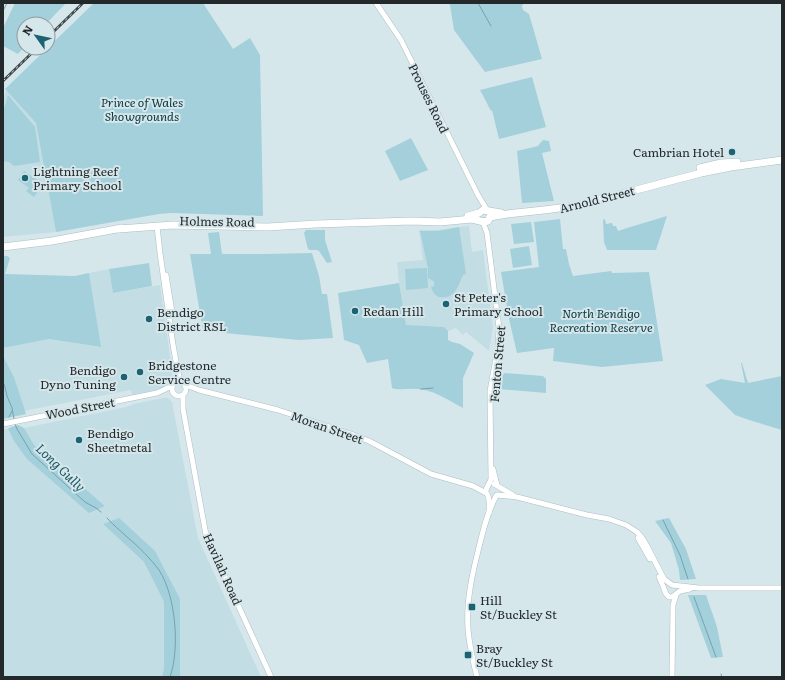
<svg xmlns="http://www.w3.org/2000/svg" width="785" height="680" font-family="Literata,serif">
<style>
.built{fill:#c3dde4}
.green{fill:#a3d0db}
.lines{fill:none;stroke-linecap:round;stroke-linejoin:round}
.stream{stroke:#75a2ae;stroke-width:1}
.minor-casing{stroke:#adbec2;stroke-width:6}
.major-casing{stroke:#adbec2;stroke-width:8}
.minor{stroke:#fff;stroke-width:5}
.major{stroke:#fff;stroke-width:7}
.rail-casing{stroke:#3d4547;stroke-width:2.5}
.rail{stroke:#d6e7eb;stroke-width:1;stroke-dasharray:3;stroke-linecap:butt}
.poi-dot{fill:#1b6372;stroke:#d6e7eb;stroke-width:1.5}
.labels{text-anchor:middle;dominant-baseline:central;stroke-width:4;stroke-linejoin:round;paint-order:stroke}
.street-label{font-size:12px;fill:#23292b;stroke:#d6e7eb}
.park-label{font-size:12px;font-style:italic;fill:#09363f;stroke:#d6e7eb}
.poi-label{font-size:12px;fill:#23292b;stroke:#d6e7eb;text-anchor:start}
.water-label{font-size:13px;font-style:italic;fill:#195866;stroke:#d6e7eb}
</style>
<rect width="100%" height="100%" fill="#d6e7eb"/>
<g class="built">
<path d="M6 90 36 123 56 232 3 237V101Z"/>
<path d="M469 226 472 252 483 250 493 328 489 351 466 332 463 335 456 328 448 331 444 327 406 326 399 283 397 262 423 260 419 230H438Z"/>
<path d="M109 269 113 293 160 285 172 370V378L168 384V387L132 395 131 390 24 411 14 377 3 356V348L49 339 100 347 89 273Z"/>
<path d="M163 398H168L172 402 198 538 261 677H180V631L155 551 103 524 144 562 164 602V668L162 677H3V430L9 428 8 430 14 441 105 506 33 445 24 428 126 407 134 404Z"/>
</g>
<g class="green">
<path d="M15 3H66L46 24H24V47L18 54 3 46V28Z"/>
<path d="M94 3H203L233 49 250 38 260 55 263 216 172 213 159 214 56 232 36 123 5 89Z"/>
<path d="M448 3H524L522 6 523 10 529 14 542 59 485 72 454 30 450 5Z"/>
<path d="M532 77 546 127 499 139 492 110 491 111 480 90Z"/>
<path d="M8 95 35 127 40 162 14 166 9 162 3 161V112Z"/>
<path d="M411 138 428 170 400 181 385 151Z"/>
<path d="M543 140 549 141 551 151 542 153 554 201 522 203 517 151 538 146 541 142Z"/>
<path d="M24 171 43 184 34 197 26 191 29 188 18 180Z"/>
<path d="M667 216 656 250H607L604 242 603 220 605 219 606 224 612 223 613 226H616L618 231 627 228Z"/>
<path d="M560 219 563 249H566L569 264 573 276 611 271 612 273 649 272 663 361 602 367 553 361 554 348 517 353 509 319 501 272 539 267 534 222Z"/>
<path d="M531 222 534 242 514 244 511 224Z"/>
<path d="M459 227 466 274 463 275C458 286 455 300 439 297 434 295 433 292 431 287L434 286V282L432 280 428 278V268L420 231H438Z"/>
<path d="M306 230H325V240L332 262 327 263 319 251 317 250H310L308 249 304 233Z"/>
<path d="M219 232 222 254H264L312 253 319 276 322 294H327L333 338 299 340 203 331 190 254H211L208 233Z"/>
<path d="M529 246 532 265 513 268 510 249Z"/>
<path d="M3 256H7L10 258 5 274 75 276 89 273 101 347 49 339 3 348Z"/>
<path d="M149 263 152 286 113 293 109 269Z"/>
<path d="M427 268 428 288 406 290 405 269Z"/>
<path d="M399 283 406 325 444 327 448 331V340L452 342 460 344 474 353 463 378V408C448 400 434 390 417 389 409 388 400 391 392 388L388 359 367 363 359 345 344 340 338 293Z"/>
<path d="M3 356 14 377 26 414 3 419Z"/>
<path d="M741 363H742L748 383 782 376V430L749 420 735 415 705 385 721 379 745 383Z"/>
<path d="M505 373 543 376 546 379V393L499 389 502 375Z"/>
<path d="M18 425 24 428 34 445 105 506 89 513 27 459 14 441 8 429 11 427Z"/>
<path d="M119 518 155 551 180 599V677H162L164 668V602L144 562 103 524Z"/>
<path d="M669 518 686 549 696 579 680 580 679 570 671 543 655 521Z"/>
<path d="M688 595H706L717 627 723 657 711 658Z"/>
</g>
<g class="lines">
<g class="stream">
<path d="M478 3 491 26"/>
<path d="M3 11 7 3"/>
<path d="M3 382 5 387 7 396 12 408 14 419"/>
<path d="M421 389 433 388"/>
<path d="M9 417 12 411"/>
<path d="M15 424 17 429 32 454 85 502 96 508 101 512"/>
<path d="M107 518C113 525 120 530 127 537 137 545 151 559 159 570 176 596 180 649 170 677"/>
<path d="M663 520 680 555 688 579"/>
<path d="M694 597 716 657"/>
<path d="M721 674 722 677"/>
</g>
<g class="minor-casing">
<g id="minor">
<path d="M376 3 401 40 478 195 487 210"/>
<path d="M483 222 487 233 499 328 498 348 490 391 491 479C490 483 486 487 486 491 486 495 487 492 488 496 490 501 489 508 489 513"/>
<path d="M157 226 160 253 173 345 179 377 182 383"/>
<path d="M166 275 172 312"/>
<circle cx="179" cy="389" r="7"/>
<path d="M183 384 199 390 278 410 351 434 369 441 431 474 473 486 486 493"/>
<path d="M183 395V409L206 535 271 677"/>
<path d="M3 424 157 393 172 386"/>
<path d="M493 469 497 485"/>
<path d="M494 484 513 495"/>
<path d="M497 495 517 497 587 515 609 519 626 525 637 532 643 539 647 546 664 579 672 585 699 588H782"/>
<path d="M638 538 650 559"/>
<path d="M659 577 663 586 666 594 669 597H672L680 591 690 589"/>
<path d="M477 677C473 661 469 645 468 628 466 599 473 571 480 543 484 527 488 511 496 496"/>
<path d="M672 677 673 605 676 595"/>
</g>
</g>
<g class="major-casing">
<g id="major">
<path d="M700 168 721 163 737 162"/>
<path d="M468 216 479 213 483 210 501 213"/>
<path d="M490 217 507 214 544 210 575 206 701 173 731 167 782 160"/>
<path d="M119 229 173 225 268 227 316 224 412 221 440 222 472 219 484 222 488 221 490 217"/>
<path d="M3 247 52 241 122 228"/>
</g>
</g>
<use href="#minor" class="minor"/>
<use href="#major" class="major"/>
<g class="rail-casing">
<g id="rail">
<path d="M48 37 83 3"/>
<path d="M3 81 37 48"/>
</g>
</g>
<use href="#rail" class="rail"/>
</g>
<g class="poi-dot">
<circle cx="732" cy="152" r="4"/>
<circle cx="25" cy="178" r="4"/>
<circle cx="446" cy="304" r="4"/>
<circle cx="355" cy="311" r="4"/>
<circle cx="149" cy="319" r="4"/>
<circle cx="140" cy="372" r="4"/>
<circle cx="124" cy="377" r="4"/>
<circle cx="79" cy="440" r="4"/>
<rect x="468" y="603" width="8" height="8" rx="2"/>
<rect x="464" y="651" width="8" height="8" rx="2"/>
</g>
<g class="labels">
<g class="street-label">
<text transform="translate(429 98) rotate(64)">Prouses Road</text>
<text transform="translate(597 199) rotate(-14)">Arnold Street</text>
<text transform="translate(217 221) rotate(1)">Holmes Road</text>
<text transform="translate(497 364) rotate(-85)">Fenton Street</text>
<text transform="translate(80 408) rotate(-11)">Wood Street</text>
<text transform="translate(327 427) rotate(19)">Moran Street</text>
<text transform="translate(223 569) rotate(66)">Havilah Road</text>
</g>
<g class="park-label">
<text x="142" y="102">Prince of Wales<tspan x="142" dy="14">Showgrounds</tspan></text>
<text x="601" y="313">North Bendigo<tspan x="601" dy="14">Recreation Reserve</tspan></text>
</g>
<g class="poi-label">
<text x="724" y="152" text-anchor="end">Cambrian Hotel</text>
<text x="33" y="171">Lightning Reef<tspan x="33" dy="14">Primary School</tspan></text>
<text x="454" y="297">St Peter's<tspan x="454" dy="14">Primary School</tspan></text>
<text x="363" y="311">Redan Hill</text>
<text x="157" y="312">Bendigo<tspan x="157" dy="14">District RSL</tspan></text>
<text x="148" y="365">Bridgestone<tspan x="148" dy="14">Service Centre</tspan></text>
<text x="116" y="370" text-anchor="end">Bendigo<tspan x="116" dy="14">Dyno Tuning</tspan></text>
<text x="87" y="433">Bendigo<tspan x="87" dy="14">Sheetmetal</tspan></text>
<text x="480" y="600">Hill<tspan x="480" dy="14">St/Buckley St</tspan></text>
<text x="476" y="648">Bray<tspan x="476" dy="14">St/Buckley St</tspan></text>
</g>
<g class="water-label">
<text transform="translate(61 467) rotate(44)">Long Gully</text>
</g>
</g>
<rect width="785" height="680" fill="none" stroke="#23292b" stroke-width="8"/>
<g transform="translate(36 36) rotate(303)"><circle r="19" fill="#d6e7eb" stroke="#8e9b9e"/>
<path d="M0-3L7 15L0 10L-7 15Z" fill="#1b6372"/>
<text y="-6" font-size="11" font-weight="bold" text-anchor="middle" fill="#23292b">N</text>
</g>
</svg>
